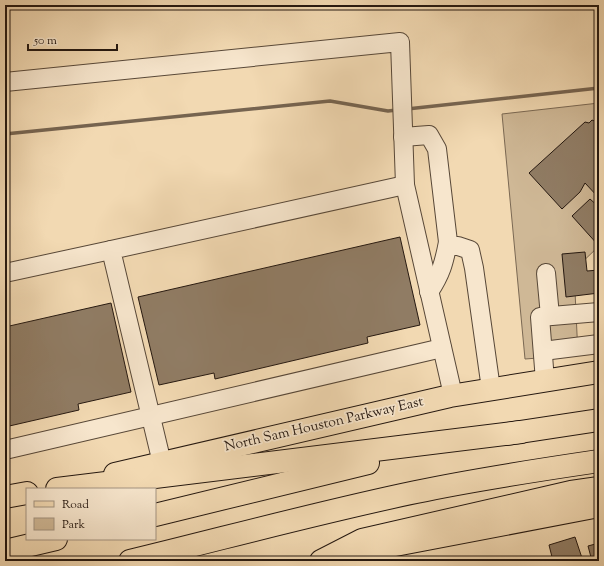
<svg xmlns="http://www.w3.org/2000/svg" width="604" height="566" font-family="'Sorts Mill Goudy',serif">
<style>
.green{fill:#cfb896;stroke:#7a6853}
.lines{fill:none;stroke-linecap:round;stroke-linejoin:round}
.stream{stroke:#766450;stroke-width:3.5}
.building{fill:#907c64;stroke:#251810}
.minor-casing{stroke:#584838;stroke-width:20}
.major-casing{stroke:#251810;stroke-width:24}
.highway-casing{stroke:#251810;stroke-width:24}
.minor{stroke:#f7e6cd;stroke-width:18}
.major{stroke:#f2d9b2;stroke-width:22}
.highway{stroke:#f2d9b2;stroke-width:22}
.labels{text-anchor:middle;dominant-baseline:central;stroke-width:3.5;stroke-linejoin:round;paint-order:stroke}
.street-label{font-size:14px;fill:#251810;stroke:#f7e6cd}
</style>
<rect width="100%" height="100%" fill="#f2d9b2"/>
<filter id="stains"><feTurbulence type="fractalNoise" baseFrequency=".005" numOctaves="4"/><feColorMatrix values="0 0 0 0 .2 0 0 0 0 .09 0 0 0 0 .02 0 0 0 .5 -.17"/></filter>
<radialGradient id="worn" r=".72"><stop offset=".6" stop-color="#630" stop-opacity="0"/><stop offset="1" stop-color="#630" stop-opacity=".3"/></radialGradient>
<path class="green" d="M599 103V246L574 270 578 355 525 359 502 114Z"/>
<g class="lines">
<g class="stream">
<path d="M407 109 599 88"/>
<path d="M5 134 330 101 388 111 397 110"/>
</g>
</g>
<g class="building">
<path d="M592 120 599 123V198L585 183 580 192 562 209 529 173 585 122 589 123Z"/>
<path d="M590 199 599 207V246L572 216Z"/>
<path d="M400 237 420 325 367 337 368 343 215 379 214 373 159 385 138 297Z"/>
<path d="M585 252 587 271 599 270V293L566 297 562 254Z"/>
<path d="M111 303 131 392 78 404 79 410 5 427V327Z"/>
<path d="M575 537 583 561H553L549 545Z"/>
<path d="M599 543V561H592L588 546Z"/>
</g>
<g class="lines">
<g class="minor-casing">
<g id="minor">
<path d="M5 82 400 42 405 185 453 395"/>
<path d="M403 137 429 135 437 149 448 242 451 246H458L470 250 474 268 491 389"/>
<path d="M5 273 111 250"/>
<path d="M546 273 550 316"/>
<path d="M429 292C441 274 444 263 448 242"/>
<path d="M543 351 599 344"/>
<path d="M545 381 540 317 599 312"/>
<path d="M5 450 442 348"/>
<path d="M162 463 111 250 405 185"/>
</g>
</g>
<g class="major-casing">
<g id="major">
<path d="M115 474 450 396 599 372"/>
<path d="M5 497 27 493"/>
<path d="M331 560 390 546 599 506"/>
</g>
</g>
<g class="highway-casing">
<g id="highway">
<path d="M507 434 599 420"/>
<path d="M57 489 521 432"/>
<path d="M155 515 368 463"/>
<path d="M5 551 56 539"/>
<path d="M130 561C225 538 320 512 416 492 477 479 538 470 599 461"/>
<path d="M321 561 362 540 571 492 599 488"/>
</g>
</g>
<use href="#minor" class="minor"/>
<use href="#major" class="major"/>
<use href="#highway" class="highway"/>
</g>
<g class="labels">
<g class="street-label">
<text transform="translate(324 425) rotate(-13)">North Sam Houston Parkway East</text>
</g>
</g>
<rect width="604" height="566" fill="none" stroke="#f2d9b2" stroke-width="20"/>
<rect x="6" y="6" width="592" height="554" fill="none" stroke="#251810" stroke-width="2"/>
<rect x="10" y="10" width="584" height="546" fill="none" stroke="#251810"/>
<rect x="26" y="488" width="130" height="52" fill="#f7e6cd" stroke="#a39481"/>
<rect x="34" y="501" width="20" height="6" fill="#f2d9b2" stroke="#a39481"/>
<text x="62" y="508" font-size="12" fill="#251810">Road</text>
<rect x="34" y="518" width="20" height="12" fill="#cfb896" stroke="#a39481"/>
<text x="62" y="528" font-size="12" fill="#251810">Park</text>
<path d="M28 44v6h89v-6" fill="none" stroke="#251810" stroke-width="2"/>
<text x="34" y="44" font-size="12" fill="#251810" stroke="#f7e6cd" stroke-width="3" paint-order="stroke">50 m</text>
<rect width="100%" height="100%" filter="url(#stains)"/>
<rect width="100%" height="100%" fill="url(#worn)"/>
</svg>
